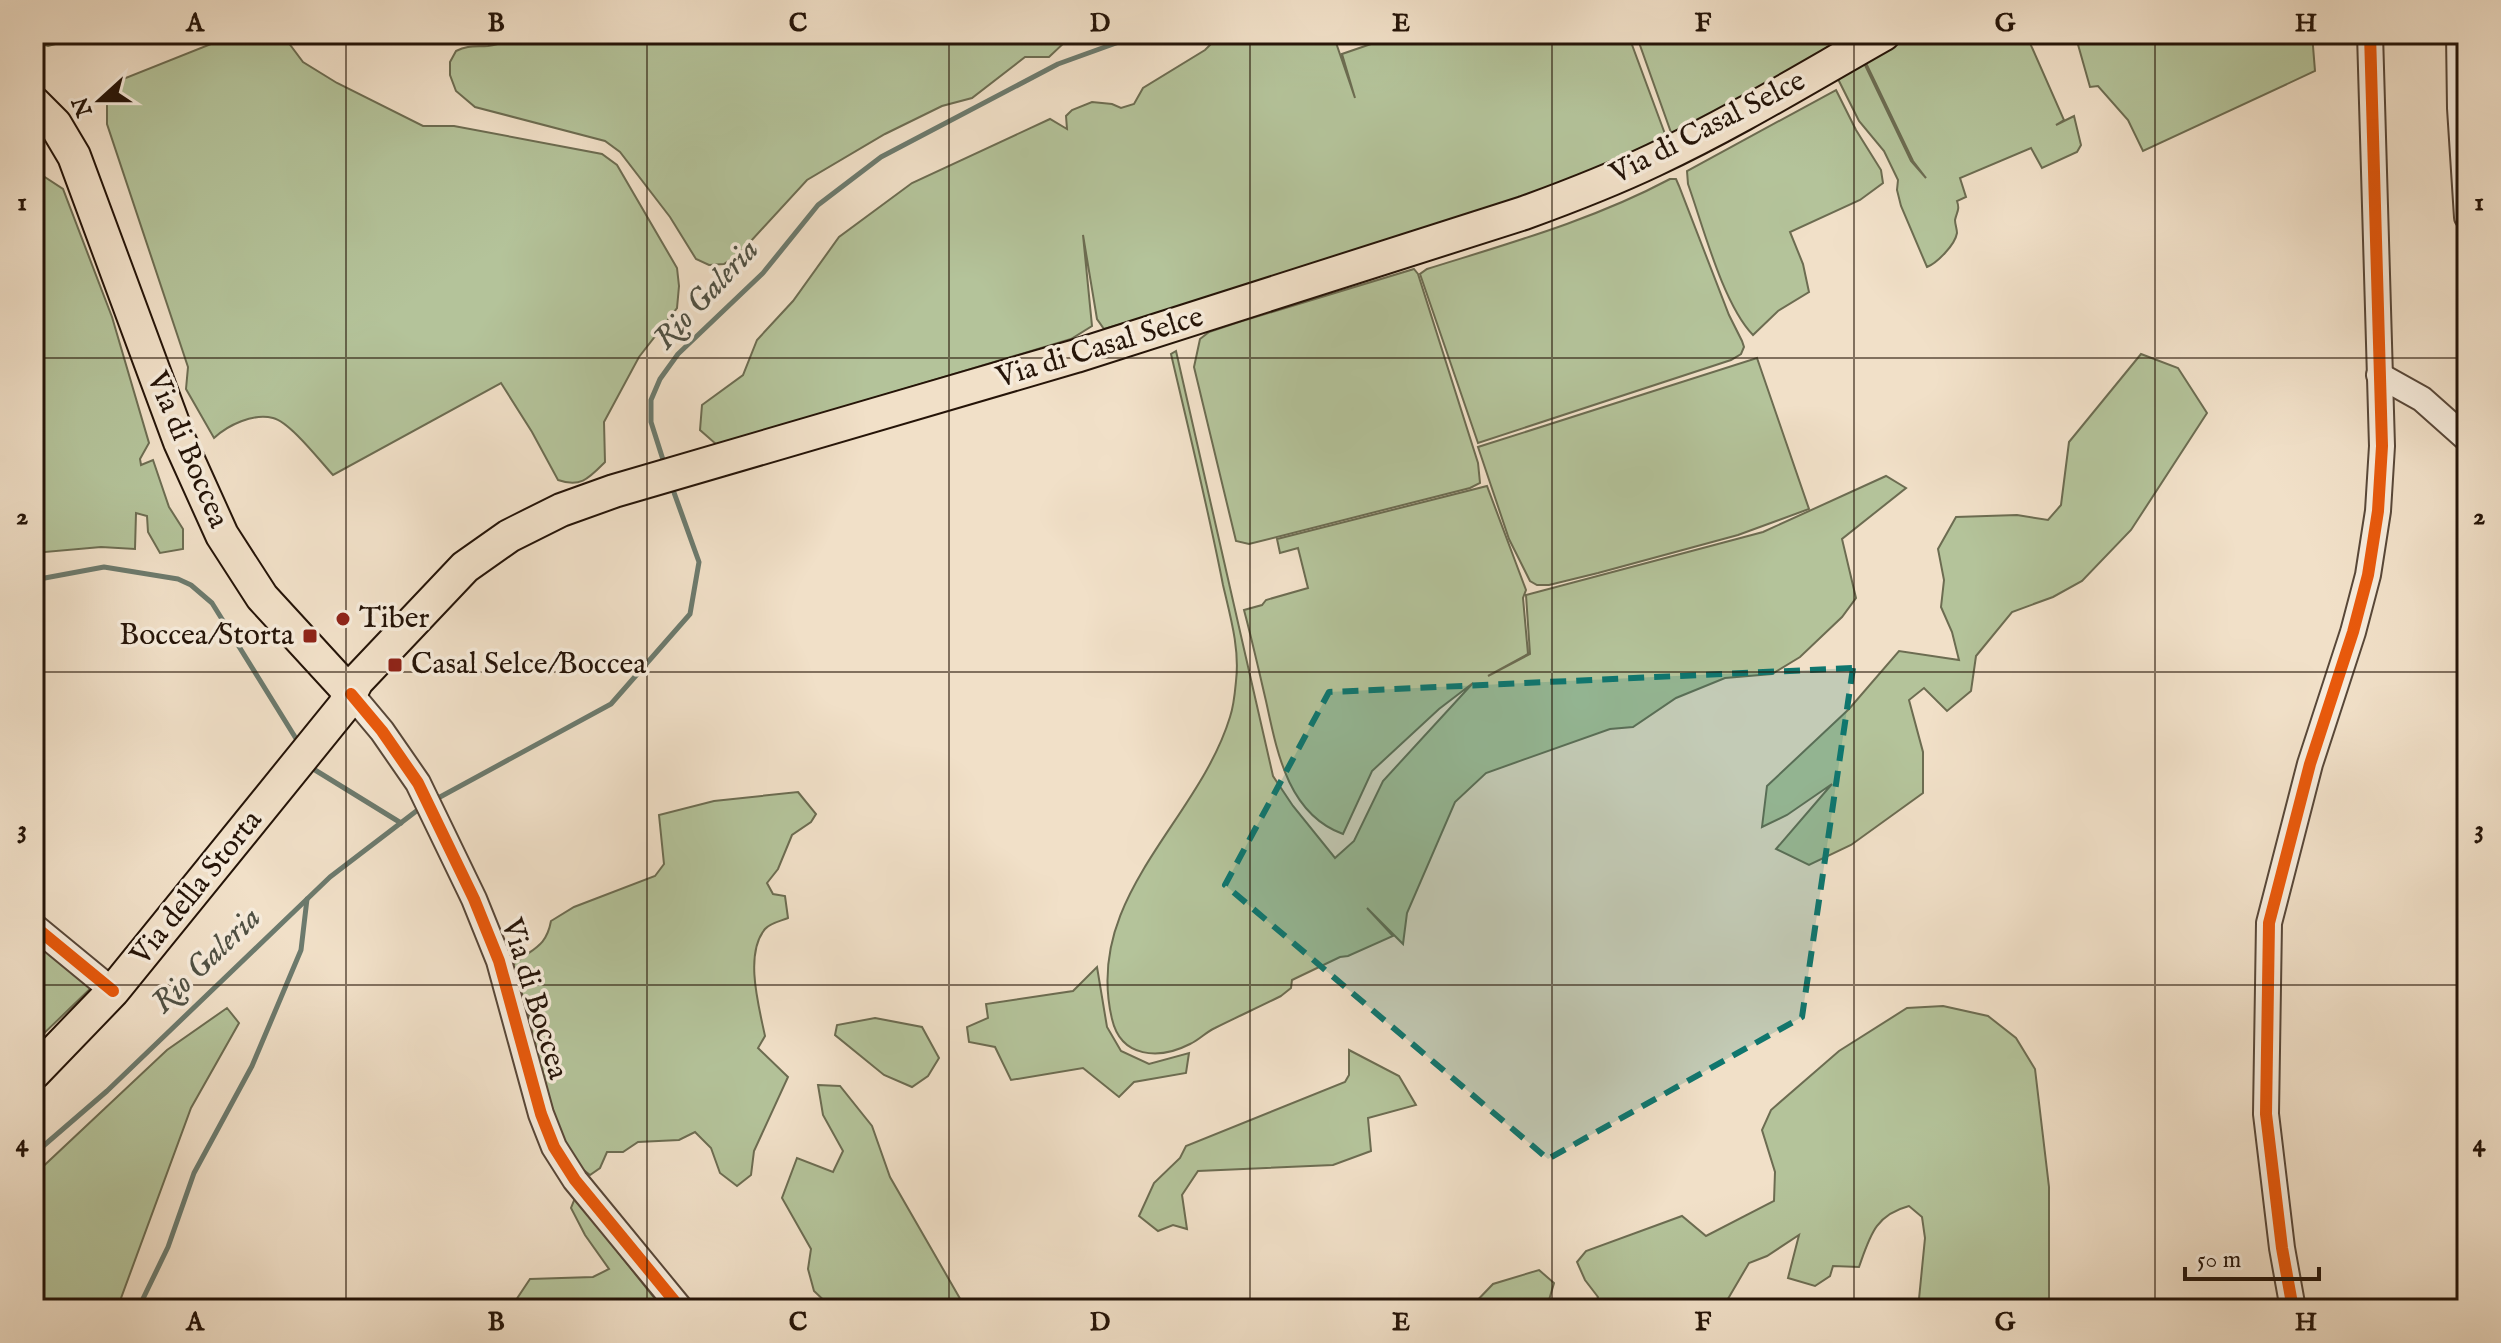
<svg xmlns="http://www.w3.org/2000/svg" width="2501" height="1343" font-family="'IM FELL English',serif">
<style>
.green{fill:#b4c39a;stroke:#6c6c51;stroke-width:2}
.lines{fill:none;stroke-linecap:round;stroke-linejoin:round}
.stream{stroke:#6c7a6d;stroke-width:5}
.minor-casing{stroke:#584738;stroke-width:28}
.major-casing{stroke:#251408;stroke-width:36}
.minor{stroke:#f6ebdb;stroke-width:24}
.major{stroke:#f1e0c8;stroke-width:32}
.cycleway-casing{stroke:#f6ebdb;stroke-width:17}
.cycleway{stroke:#e8590c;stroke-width:12}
.marked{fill:#0f766e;fill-opacity:0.2;stroke:#0f766e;stroke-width:6;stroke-dasharray:16 10;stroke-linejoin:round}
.grid{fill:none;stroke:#251408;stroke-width:2;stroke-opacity:0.55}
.poi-dot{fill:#8f2418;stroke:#f6ebdb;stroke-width:3}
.labels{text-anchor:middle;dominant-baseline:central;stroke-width:7;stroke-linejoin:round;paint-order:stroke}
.street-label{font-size:30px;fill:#251408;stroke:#f6ebdb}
.poi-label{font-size:30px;fill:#251408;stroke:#f6ebdb;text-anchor:start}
.water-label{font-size:32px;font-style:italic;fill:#4f5043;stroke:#f6ebdb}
.neatline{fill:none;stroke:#251408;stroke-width:3}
.grid-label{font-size:26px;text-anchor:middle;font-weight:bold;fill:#251408}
</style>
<rect width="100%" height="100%" fill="#f1e0c8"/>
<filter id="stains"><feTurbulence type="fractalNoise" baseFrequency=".0025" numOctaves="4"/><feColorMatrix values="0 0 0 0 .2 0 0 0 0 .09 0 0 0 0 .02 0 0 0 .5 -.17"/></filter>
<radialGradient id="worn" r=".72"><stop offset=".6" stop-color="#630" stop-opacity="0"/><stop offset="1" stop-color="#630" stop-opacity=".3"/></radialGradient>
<g class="green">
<path d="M34 34H94L48 46 34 42Z"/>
<path d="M236 34H282L303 62 337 83 423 126H454L602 154 617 165 677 268 679 286 677 308 639 357 604 422 605 462C589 478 581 488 558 480L532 432 501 383 333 475C320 461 290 422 273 418 253 413 228 425 214 438L186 389 188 367 107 124V101L118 81Z"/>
<path d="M526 34H1084L1067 40 1049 57H1025L972 98 942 106 885 134 807 180 740 253 724 264 709 265 696 259 670 217 620 152 605 141 475 107 456 91 450 75V62L456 51C468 45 476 47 488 46 502 44 513 39 526 34Z"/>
<path d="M1221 34H1333L1355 98 1342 54 1400 34H1628L1665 134 1663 142 1622 162 1414 235 1404 234V243L1104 329 1097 319 1083 235 1092 326 1071 339 717 445 700 430 702 405 743 375 757 340 793 301 839 237 912 183 1050 119 1067 129 1066 116 1072 110 1092 102 1112 104 1121 108 1134 104 1143 88 1205 50Z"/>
<path d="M1636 34H1872L1673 138Z"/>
<path d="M1917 34H2026L2064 120 2056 125 2074 116 2081 145 2077 152 2042 168 2031 148 1960 178 1966 197 1957 201C1960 210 1957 211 1955 220 1955 224 1957 229 1957 233 1955 245 1937 263 1927 267L1901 206 1897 190 1898 180 1884 151 1859 121 1838 79 1864 63 1911 161 1926 178 1913 161 1865 61Z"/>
<path d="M2075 34H2312L2315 71 2143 151 2128 120 2098 86 2090 87Z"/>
<path d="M1836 90 1856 130 1881 170 1883 183 1860 200 1790 232 1803 264 1809 292 1778 311 1753 335C1723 304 1703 226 1688 184L1687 171Z"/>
<path d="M34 170 63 189 112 317 149 443 140 459 141 465 153 460 169 507 183 529V549L160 553 148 532 147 516 136 513 135 549 101 547 34 553Z"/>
<path d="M1670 179H1676L1679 186 1729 315 1742 341 1744 347 1741 354 1731 360 1478 443 1420 274 1427 269C1510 243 1593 220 1670 179Z"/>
<path d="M1414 269 1418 274 1478 463 1480 483 1470 488 1249 544 1236 541 1194 367 1200 339 1209 332 1239 322Z"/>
<path d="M1176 351 1273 776 1293 806 1335 858 1354 841 1383 781 1473 683 1439 709 1372 771 1343 834C1288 814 1277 752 1266 701 1259 671 1252 640 1244 610L1262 605 1266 600 1308 588 1298 548 1280 553 1277 539 1487 486 1526 590 1523 598 1528 654 1488 676 1530 654 1526 595 1763 532 1886 476 1906 488 1842 539 1856 598 1842 617 1800 657 1772 674 1725 678 1676 698 1633 727 1610 729 1486 773 1455 802 1407 913 1403 944 1367 908 1393 936 1348 956 1340 957 1292 980 1291 988 1281 996C1259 1007 1237 1017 1215 1028 1206 1032 1199 1040 1190 1044 1159 1060 1121 1058 1112 1019 1083 897 1198 822 1230 717 1234 705 1235 692 1236 681 1240 649 1230 615 1223 585 1208 508 1189 431 1171 354Z"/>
<path d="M2141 354 2178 368 2207 413 2131 530 2082 581 2053 597 2012 612 1976 656 1971 691 1947 711 1924 688 1909 700 1923 752V793L1851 845 1809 865 1776 849 1832 784 1787 815 1762 827 1767 786 1849 709 1899 651 1959 660 1952 632 1941 607 1944 580 1938 549 1956 517 2017 515 2048 520 2061 505 2069 442Z"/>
<path d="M1757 358 1809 509 1738 535 1598 573 1549 585H1537L1530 581 1509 539 1478 447Z"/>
<path d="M798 792 816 814 811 822 792 835 778 869 767 883 773 894 785 896 788 918C781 921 770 923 765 929 744 954 759 1007 765 1036L758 1048 788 1077 754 1151 751 1175 737 1186 720 1173 711 1148 695 1132 679 1140 638 1142 623 1152H607L600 1168 590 1175 576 1164 560 1137 551 1103 534 1060 531 1022 513 965C532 948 546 948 551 921L574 907 655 876 664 864 659 815 714 801Z"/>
<path d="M34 938 93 986 34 1043Z"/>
<path d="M1097 967 1107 1027 1121 1051 1149 1064 1189 1053 1186 1073 1134 1082 1119 1097 1083 1068 1011 1080 995 1047 969 1042 967 1027 988 1018 986 1004 1073 991Z"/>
<path d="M1943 1006 1988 1016 2016 1038 2035 1069 2049 1187V1309H1918L1925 1238 1922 1217 1909 1206C1875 1215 1870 1236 1859 1267L1833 1266 1830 1276 1815 1286 1788 1278 1799 1235 1767 1256 1749 1263 1722 1309H1592L1598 1297 1585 1280 1577 1262 1586 1251 1682 1216 1706 1236 1774 1201 1775 1172 1762 1130 1771 1110 1839 1051 1907 1008Z"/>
<path d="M227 1008 239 1023 191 1108 117 1309H34V1175L167 1050Z"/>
<path d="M875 1018 922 1027 939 1058 928 1076 912 1087 884 1075 835 1035 837 1025Z"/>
<path d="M1349 1050 1399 1076 1416 1105 1368 1118 1371 1151 1333 1165 1198 1171 1182 1195 1187 1229 1173 1225 1158 1231 1139 1216 1154 1183 1180 1158 1186 1146 1345 1082 1349 1075Z"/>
<path d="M818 1085 840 1086 872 1126 890 1177 966 1309H833L814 1291 808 1269 811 1249 782 1198 797 1158 833 1172 843 1151 823 1115Z"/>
<path d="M575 1198 663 1309H510L530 1279 593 1277 609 1269 585 1235 571 1208Z"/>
<path d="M1539 1270 1554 1283 1549 1300 1567 1309H1469L1493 1284Z"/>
</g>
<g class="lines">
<g class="stream">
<path d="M665 466 651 422V400L660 379 678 354 763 273 818 205 881 157 1058 64 1141 34"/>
<path d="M34 580 104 567 178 579 191 585 212 603 300 745"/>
<path d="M313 766 315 770 401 823"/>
<path d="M440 797 611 704 690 614 699 562 672 487"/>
<path d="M34 1154 107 1091 330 877 419 809"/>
<path d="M138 1309 168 1247 194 1173 252 1066 301 950 307 899"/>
</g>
<g class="minor-casing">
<g id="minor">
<path d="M2459 34 2460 108 2467 217"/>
<path d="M2379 375 2422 399 2467 439"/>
<path d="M351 694 382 731 418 783 474 899 499 961 541 1114 554 1147 575 1180 681 1309"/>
<path d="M34 926 113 991"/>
<path d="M2293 1309 2282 1248 2266 1114 2269 923 2310 764 2353 632 2368 575 2378 511 2382 446 2370 34"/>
</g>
</g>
<g class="major-casing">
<g id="major">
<path d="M34 103 55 124 74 156 180 442 222 535 262 597 351 694"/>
<path d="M34 1073 113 991 344 706 357 681 465 567 509 536 561 510 614 491 1076 356 1524 213C1568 197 1612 180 1654 160 1733 123 1808 77 1884 34"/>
</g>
</g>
<use href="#minor" class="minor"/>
<use href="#major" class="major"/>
<g class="cycleway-casing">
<g id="cycleway">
<path d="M351 694 382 731 418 783 474 899 499 961 541 1114 554 1147 575 1180 681 1309"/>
<path d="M34 926 113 991"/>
<path d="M2293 1309 2282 1248 2266 1114 2269 923 2310 764 2353 632 2368 575 2378 511 2382 446 2370 34"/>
</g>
</g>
<use href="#cycleway" class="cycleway"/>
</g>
<path class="marked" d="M1853 668 1802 1017 1548 1159 1225 885 1329 692Z"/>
<path class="grid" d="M346 34V1309M647 34V1309M949 34V1309M1250 34V1309M1552 34V1309M1854 34V1309M2155 34V1309M34 358H2467M34 672H2467M34 985H2467"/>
<g class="poi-dot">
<circle cx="343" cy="619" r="8"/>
<rect x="302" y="628" width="16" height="16" rx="4"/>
<rect x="387" y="657" width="16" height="16" rx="4"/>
</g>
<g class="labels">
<g class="street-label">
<text transform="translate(1708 128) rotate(-27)">Via di Casal Selce</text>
<text transform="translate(1100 348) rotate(-17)">Via di Casal Selce</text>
<text transform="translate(187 450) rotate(67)">Via di Boccea</text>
<text transform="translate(197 888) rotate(-51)">Via della Storta</text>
<text transform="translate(534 999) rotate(73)">Via di Boccea</text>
</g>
<g class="poi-label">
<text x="359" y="619">Tiber</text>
<text x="294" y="636" text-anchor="end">Boccea/Storta</text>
<text x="411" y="665">Casal Selce/Boccea</text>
</g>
<g class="water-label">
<text transform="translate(707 295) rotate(-47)">Rio Galeria</text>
<text transform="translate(207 961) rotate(-44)">Rio Galeria</text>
</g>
</g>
<rect width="2501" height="1343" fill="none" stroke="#f1e0c8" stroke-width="88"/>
<g transform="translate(100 100) rotate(249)" stroke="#f6ebdb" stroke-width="6" paint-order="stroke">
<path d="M0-6L14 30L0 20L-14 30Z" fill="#251408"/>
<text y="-12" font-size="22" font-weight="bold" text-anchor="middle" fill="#251408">N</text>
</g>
<path d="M2185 1267v12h134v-12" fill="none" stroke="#251408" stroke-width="4"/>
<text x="2197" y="1267" font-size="24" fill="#251408" stroke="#f6ebdb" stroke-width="6" paint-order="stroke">50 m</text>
<rect x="44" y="44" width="2413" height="1255" class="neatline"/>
<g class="grid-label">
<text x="195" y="31">A</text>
<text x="496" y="31">B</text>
<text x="798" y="31">C</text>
<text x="1100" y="31">D</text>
<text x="1401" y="31">E</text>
<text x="1703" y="31">F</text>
<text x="2005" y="31">G</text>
<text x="2306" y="31">H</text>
<text x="22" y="210">1</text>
<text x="2479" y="210">1</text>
<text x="22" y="524">2</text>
<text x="2479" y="524">2</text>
<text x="22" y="837">3</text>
<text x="2479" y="837">3</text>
<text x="22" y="1151">4</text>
<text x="2479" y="1151">4</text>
<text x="195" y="1330">A</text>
<text x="496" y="1330">B</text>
<text x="798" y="1330">C</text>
<text x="1100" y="1330">D</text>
<text x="1401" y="1330">E</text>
<text x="1703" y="1330">F</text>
<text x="2005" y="1330">G</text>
<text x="2306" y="1330">H</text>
</g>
<rect width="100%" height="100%" filter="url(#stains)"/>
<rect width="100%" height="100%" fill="url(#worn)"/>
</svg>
